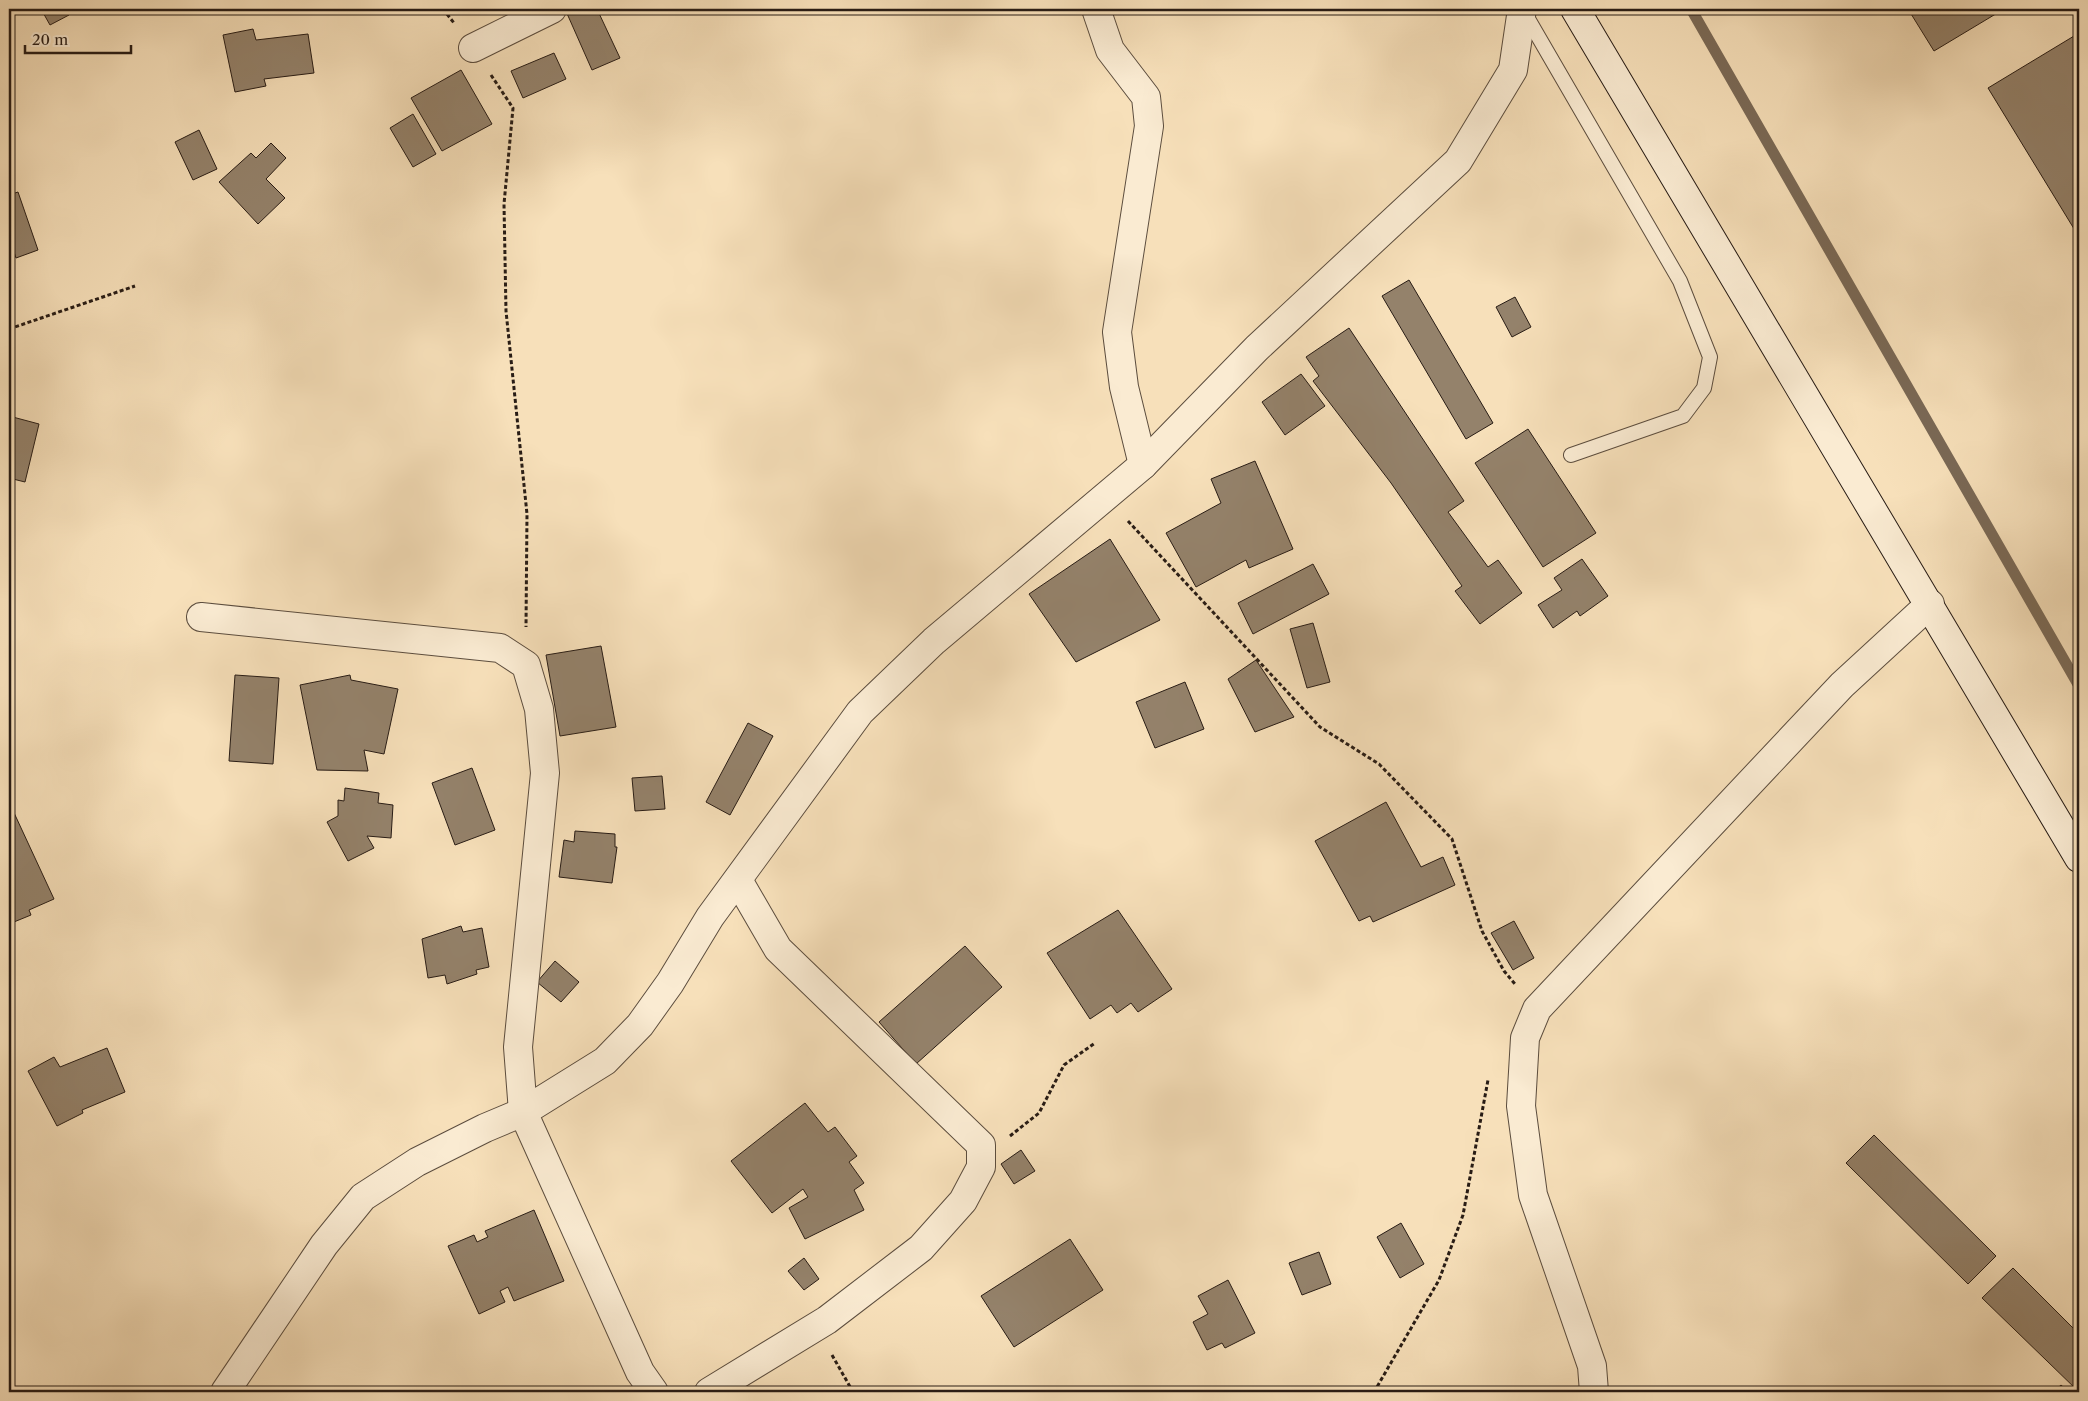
<svg xmlns="http://www.w3.org/2000/svg" width="2088" height="1401" font-family="'Libre Caslon Text',serif">
<style>
.lines{fill:none;stroke-linecap:round;stroke-linejoin:round}
.stream{stroke:#7a6956;stroke-width:11}
.building{fill:#94826b;stroke:#281c15}
.service-casing{stroke:#5c4d3e;stroke-width:16}
.minor-casing{stroke:#5c4d3e;stroke-width:30}
.secondary-casing{stroke:#281c15;stroke-width:30}
.path{stroke:#281c15;stroke-width:3;stroke-dasharray:4 2.5;stroke-linecap:butt}
.service{stroke:#faebd2;stroke-width:14}
.minor{stroke:#faebd2;stroke-width:28}
.secondary{stroke:#faebd2;stroke-width:28}
</style>
<rect width="100%" height="100%" fill="#f7e0ba"/>
<filter id="stains"><feTurbulence type="fractalNoise" baseFrequency=".004" numOctaves="4"/><feColorMatrix values="0 0 0 0 .2 0 0 0 0 .09 0 0 0 0 .02 0 0 0 .5 -.17"/></filter>
<radialGradient id="worn" r=".72"><stop offset=".6" stop-color="#630" stop-opacity="0"/><stop offset="1" stop-color="#630" stop-opacity=".3"/></radialGradient>
<g class="lines">
<path class="stream" d="M1691 9 2079 686"/>
</g>
<g class="building">
<path d="M41 9H66L69 15 50 25Z"/>
<path d="M565 9H597L620 58 592 70Z"/>
<path d="M1908 9H2004L1934 51Z"/>
<path d="M253 29 256 40 308 34 314 73 264 79 266 86 235 92 223 35Z"/>
<path d="M2079 33V237L1988 88Z"/>
<path d="M554 53 566 79 523 98 511 71Z"/>
<path d="M461 70 492 124 442 151 411 98Z"/>
<path d="M413 114 436 154 413 167 390 128Z"/>
<path d="M199 130 217 169 193 180 175 142Z"/>
<path d="M271 143 286 158 266 179 285 198 258 224 219 182 251 153 256 158Z"/>
<path d="M18 192 38 250 16 258 9 236V195Z"/>
<path d="M1409 280 1493 423 1466 439 1382 296Z"/>
<path d="M1515 297 1531 327 1512 337 1496 307Z"/>
<path d="M1349 328 1464 501 1448 512 1488 567 1498 560 1522 593 1480 624 1455 591 1462 586 1391 483 1313 381 1319 376 1306 357Z"/>
<path d="M1301 374 1325 406 1285 435 1262 402Z"/>
<path d="M9 416 39 424 25 482 9 478Z"/>
<path d="M1528 429 1596 533 1543 567 1475 463Z"/>
<path d="M1255 461 1293 549 1249 568 1246 560 1196 587 1166 533 1221 503 1211 479Z"/>
<path d="M1110 539 1160 620 1076 662 1029 594Z"/>
<path d="M1582 559 1608 596 1580 616 1577 611 1553 628 1538 605 1562 590 1554 578Z"/>
<path d="M1313 564 1329 594 1253 634 1238 603Z"/>
<path d="M1313 623 1330 682 1307 688 1290 629Z"/>
<path d="M601 646 616 727 560 736 546 655Z"/>
<path d="M1256 660 1294 717 1255 732 1228 679Z"/>
<path d="M235 675 279 678 273 764 229 761Z"/>
<path d="M350 675 351 680 398 689 384 754 364 750 368 771 317 770 300 685Z"/>
<path d="M1185 682 1204 729 1155 748 1136 702Z"/>
<path d="M748 723 773 736 730 815 706 802Z"/>
<path d="M472 768 495 830 455 845 432 783Z"/>
<path d="M662 776 665 809 635 811 632 778Z"/>
<path d="M345 788 379 793 378 803 393 805 391 838 367 836 374 848 348 861 327 822 338 816V800L344 801Z"/>
<path d="M9 802 54 899 29 910 31 915 9 924Z"/>
<path d="M1386 802 1421 867 1443 857 1455 885 1373 922 1370 916 1359 921 1315 841Z"/>
<path d="M575 831 615 834V847H617L612 883 559 877 564 840 574 842Z"/>
<path d="M1118 910 1172 989 1138 1012 1131 1003 1117 1013 1111 1005 1090 1019 1047 953Z"/>
<path d="M1514 921 1534 958 1513 970 1491 933Z"/>
<path d="M461 926 463 932 482 928 489 967 476 970 477 974 447 984 445 975 428 978 422 939Z"/>
<path d="M965 946 1002 987 916 1064 879 1022Z"/>
<path d="M555 961 579 982 561 1002 537 982Z"/>
<path d="M107 1048 125 1092 82 1110 83 1113 57 1126 28 1071 54 1057 60 1067Z"/>
<path d="M805 1103 828 1132 835 1127 857 1156 849 1162 864 1183 854 1190 864 1210 805 1239 789 1208 808 1197 803 1189 772 1213 731 1161Z"/>
<path d="M1874 1135 1996 1256 1968 1284 1846 1163Z"/>
<path d="M1021 1150 1035 1171 1014 1184 1001 1164Z"/>
<path d="M534 1210 564 1281 514 1301 508 1287 500 1291 505 1302 479 1314 448 1246 474 1235 477 1242 488 1237 485 1231Z"/>
<path d="M1401 1223 1424 1264 1400 1278 1377 1237Z"/>
<path d="M1070 1239 1103 1290 1014 1347 981 1296Z"/>
<path d="M1319 1252 1331 1284 1302 1295 1289 1263Z"/>
<path d="M804 1258 819 1279 804 1290 788 1271Z"/>
<path d="M2013 1268 2079 1334V1392L1982 1298Z"/>
<path d="M1228 1280 1255 1333 1225 1348 1222 1343 1207 1350 1193 1322 1208 1314 1198 1296Z"/>
<path d="M2061 1385 2069 1392H2053Z"/>
</g>
<g class="lines">
<g class="service-casing">
<path id="service" d="M1524 12 1680 281 1710 357 1704 388 1683 416 1571 455"/>
</g>
<g class="minor-casing">
<g id="minor">
<path d="M1096 9 1110 50 1146 97 1149 126 1117 332 1124 387 1143 465"/>
<path d="M473 48 552 9"/>
<path d="M201 617 500 648 526 665 539 709 545 773 518 1047 523 1112 640 1372 654 1392"/>
<path d="M225 1392 324 1245 363 1197 417 1162 485 1128 523 1112 605 1061 640 1025 670 983 710 917 860 712 934 641 1143 465 1257 348 1458 161 1513 70 1522 9"/>
<path d="M709 1392 827 1320 921 1248 963 1201 981 1167V1145L778 949 738 880"/>
<path d="M1594 1392 1592 1366 1533 1195 1521 1106 1525 1038 1537 1009 1842 685 1930 604"/>
</g>
</g>
<g class="secondary-casing">
<path id="secondary" d="M1575 9 2079 858"/>
</g>
<g class="path">
<path d="M443 9 454 23"/>
<path d="M491 75 513 108 504 204 506 311 527 514 526 627"/>
<path d="M9 329 135 286"/>
<path d="M1128 521 1320 727 1379 764 1452 839 1482 931 1504 971 1515 984"/>
<path d="M1010 1136 1039 1113 1064 1065 1095 1043"/>
<path d="M832 1355 853 1392"/>
<path d="M1374 1392 1439 1280 1463 1215 1488 1080"/>
</g>
<use href="#service" class="service"/>
<use href="#minor" class="minor"/>
<use href="#secondary" class="secondary"/>
</g>
<rect width="2088" height="1401" fill="none" stroke="#f7e0ba" stroke-width="30"/>
<rect x="10" y="10" width="2068" height="1381" fill="none" stroke="#281c15" stroke-width="2.5"/>
<rect x="15" y="15" width="2058" height="1371" fill="none" stroke="#281c15"/>
<path d="M25 45v8h106v-8" fill="none" stroke="#281c15" stroke-width="2.5"/>
<text x="32" y="45" font-size="15" fill="#281c15" stroke="#faebd2" stroke-width="4" paint-order="stroke">20 m</text>
<rect width="100%" height="100%" filter="url(#stains)"/>
<rect width="100%" height="100%" fill="url(#worn)"/>
</svg>
